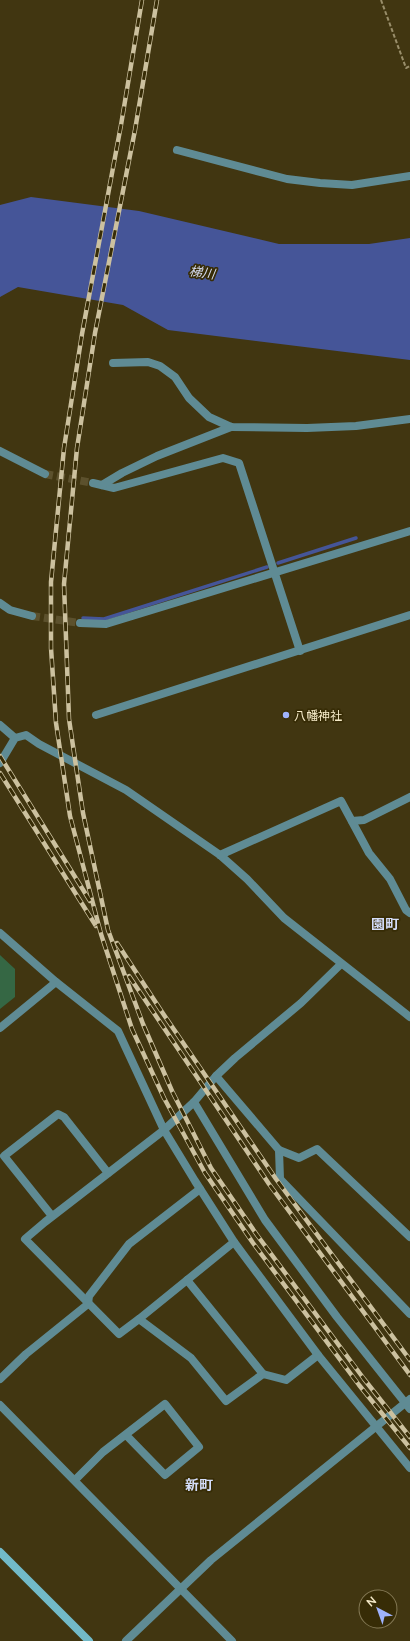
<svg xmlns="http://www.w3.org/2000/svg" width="410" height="1641" font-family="Lato,'Noto Sans JP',sans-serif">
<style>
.green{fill:#356744}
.water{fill:#455598}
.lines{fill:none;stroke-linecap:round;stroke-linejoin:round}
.stream{stroke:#455598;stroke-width:3.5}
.street-tunnel{stroke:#5c512d;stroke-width:8;stroke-dasharray:8 4;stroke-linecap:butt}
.path{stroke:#998e6a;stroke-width:2;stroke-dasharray:4 2;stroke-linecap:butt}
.street{stroke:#5f8b94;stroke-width:8}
.secondary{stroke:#72bac8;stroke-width:8}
.rail-casing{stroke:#ccc19f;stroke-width:4.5}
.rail{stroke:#372c06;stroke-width:3;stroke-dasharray:9;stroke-linecap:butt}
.poi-dot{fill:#9fb3fd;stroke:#372c06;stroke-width:1.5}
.labels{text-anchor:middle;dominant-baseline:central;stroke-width:3.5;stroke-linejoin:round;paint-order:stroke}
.poi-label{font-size:12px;fill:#f6ebc9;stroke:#372c06;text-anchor:start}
.water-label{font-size:13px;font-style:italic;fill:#d4daee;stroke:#372c06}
.quarter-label{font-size:14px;font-weight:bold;fill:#d4ddfa;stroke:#372c06}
</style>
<rect width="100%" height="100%" fill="#413611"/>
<path class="green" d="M0 955 15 969V997L0 1009Z"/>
<path class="water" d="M31 197 139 211 279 244H369L410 238V360L168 330 123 305 18 287 0 297V205Z"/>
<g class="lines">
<g class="stream">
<path d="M278 563 356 538"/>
<path d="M83 618 104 619 267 567"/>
</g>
<g class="street-tunnel">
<path d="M45 474 93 483"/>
<path d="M32 616 80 623"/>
</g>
<path class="path" d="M381 0 406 68 410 66"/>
<g class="street">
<path d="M177 150 287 179 320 183 352 185 410 176"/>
<path d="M113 363 148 362 160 366 175 377 189 398 209 417 231 427 307 428 356 426 410 419"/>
<path d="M0 451 45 474"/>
<path d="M93 483 114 488 223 458 239 463 300 651"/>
<path d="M102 485 122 473 157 456 231 427"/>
<path d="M0 603 10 610 32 616"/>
<path d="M80 623 106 624 410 531"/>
<path d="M96 715 410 615"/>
<path d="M0 725 15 738"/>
<path d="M0 763 15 738 26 735 39 744 126 790 220 855 247 879 284 918 410 1017"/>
<path d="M352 821 364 820 410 797"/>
<path d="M220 855 341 801 369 853 390 879 406 910 410 913"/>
<path d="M0 933 56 982 118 1031 164 1130 195 1181 234 1242 318 1355 286 1380 263 1374 226 1401 191 1358 139 1319 119 1334 25 1239 45 1222 164 1130 194 1102 216 1076 235 1058 301 1003 341 964"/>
<path d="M0 1028 56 982"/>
<path d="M216 1076 279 1150 280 1179 410 1314"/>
<path d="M194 1102 265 1220 337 1317 410 1409"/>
<path d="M279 1150 299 1158 317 1149 410 1237"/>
<path d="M52 1216 4 1156 58 1114 64 1117 108 1173"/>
<path d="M187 1280 263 1374"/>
<path d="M139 1319 234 1242"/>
<path d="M318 1355 410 1468"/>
<path d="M0 1379 26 1354 88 1304 89 1296 129 1244 200 1189"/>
<path d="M0 1405 232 1641"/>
<path d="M75 1480 103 1452 165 1404 199 1447 165 1475 126 1435"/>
<path d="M126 1641 211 1560 410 1399"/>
</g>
<path class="secondary" d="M0 1552 89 1641"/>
<g class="rail-casing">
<g id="rail">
<path d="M142 0 121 125 82 334 64 448 51 582V648L56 723 70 816 101 934 132 1029 164 1098 205 1173 253 1243 359 1385 410 1448"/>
<path d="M157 0 135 130 95 333 77 448 64 584 69 719 83 813 108 930 143 1024 172 1091 211 1168 257 1235 364 1379 410 1437"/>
<path d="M0 756 90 901"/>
<path d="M0 773 96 926"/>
<path d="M117 943 162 1012 276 1179 410 1360"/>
<path d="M129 976 269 1184 410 1375"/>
</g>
</g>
<use href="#rail" class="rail"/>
</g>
<circle class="poi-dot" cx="286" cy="715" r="4"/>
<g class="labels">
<g class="poi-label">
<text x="294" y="715">八幡神社</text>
</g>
<g class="water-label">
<text transform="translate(202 272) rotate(8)">梯川</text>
</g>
<g class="quarter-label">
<text x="385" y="923">園町</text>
<text x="199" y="1484">新町</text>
</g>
</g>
<g transform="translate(378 1609) rotate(319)"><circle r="19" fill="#372c06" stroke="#837854"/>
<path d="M0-3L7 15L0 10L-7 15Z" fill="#9fb3fd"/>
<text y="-6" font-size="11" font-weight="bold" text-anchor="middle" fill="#f6ebc9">N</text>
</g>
</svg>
